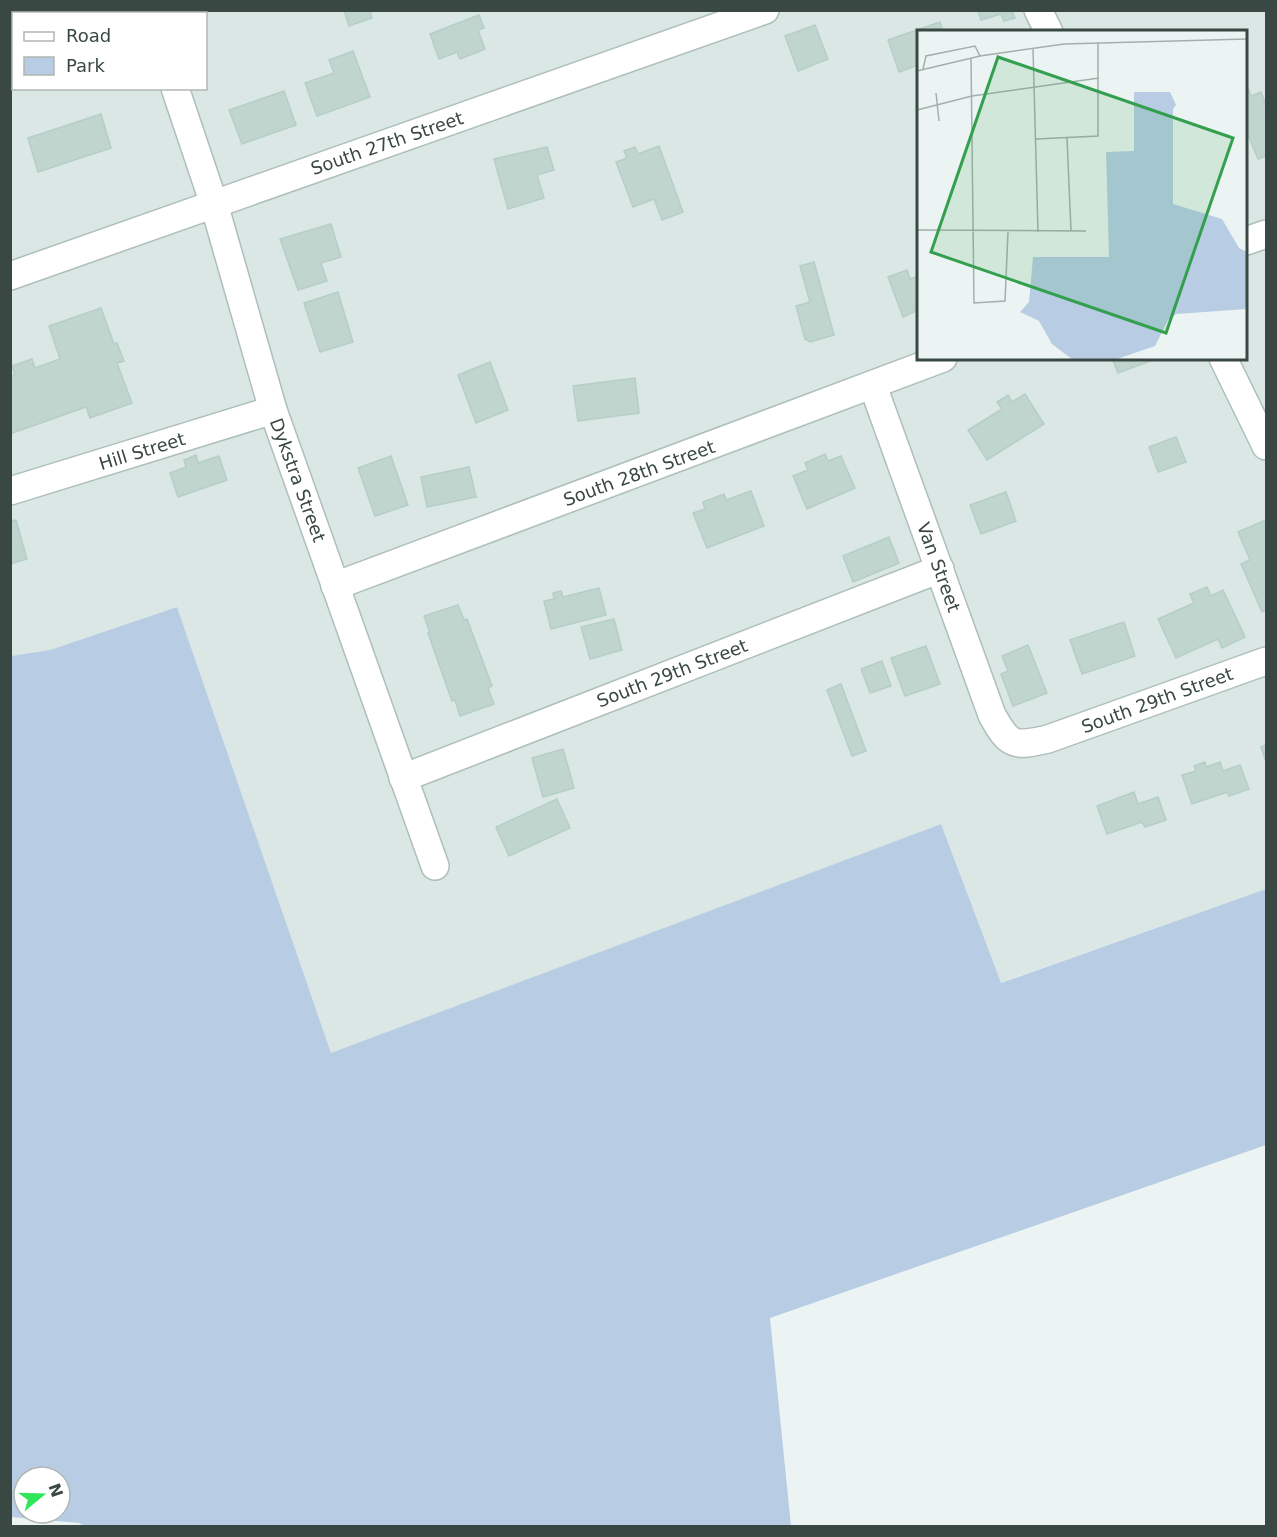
<svg xmlns="http://www.w3.org/2000/svg" width="1277" height="1537" font-family="'DejaVu Sans',sans-serif">
<style>
.residential{fill:#dae7e4;fill-rule:evenodd}
.green{fill:#b8cde4;fill-rule:evenodd}
.building{fill:#c1d5cf;stroke:#b5cfc7;stroke-width:1.5}
.lines{fill:none;stroke-linecap:round;stroke-linejoin:round}
.minor-casing{stroke:#aebfba;stroke-width:30}
.minor{stroke:#fff;stroke-width:27}
.labels{text-anchor:middle;dominant-baseline:central;stroke-width:5;stroke-linejoin:round;paint-order:stroke}
.street-label{font-size:18px;fill:#394843;stroke:#fff}
.inset-road{fill:none;stroke:#a4afac;stroke-width:1.5}
.view{fill:#349f4f;fill-opacity:0.15;stroke:#349f4f;stroke-width:3}
.inset-edge{fill:none;stroke:#394843;stroke-width:3}
</style>
<rect width="100%" height="100%" fill="#ebf4f2"/>
<path class="residential" d="M11 11H1266V889L1000 983 941 824 331 1054 177 607 50 650 11 656ZM14 14H206V88H14ZM918 32H1246V358H918Z"/>
<path class="green" d="M177 607 331 1053 941 824 1001 983 1266 889V1145L770 1318 791 1526H84L79 1523 11 1517V656L50 650ZM24 1477H60V1513H24Z"/>
<g class="building">
<path d="M344 10H370L372 18 349 26Z"/>
<path d="M978 10H1012L1015 18 1004 21 1001 14 981 20Z"/>
<path d="M479 15 484 28 478 30 485 49 460 59 457 52 439 59 430 34Z"/>
<path d="M940 22 943 32H918V65L899 72 888 40Z"/>
<path d="M815 25 828 59 798 71 785 36Z"/>
<path d="M353 51 370 97 317 116 305 83 334 73 329 60Z"/>
<path d="M1246 83 1251 96 1261 92 1266 105V156L1258 159 1246 130Z"/>
<path d="M284 91 296 125 242 144 229 110Z"/>
<path d="M101 114 111 148 38 172 28 138Z"/>
<path d="M659 146 683 212 662 220 654 199 633 207 616 162 627 158 624 151 635 147 638 154Z"/>
<path d="M547 147 554 170 537 175 544 198 508 209 494 159Z"/>
<path d="M331 224 341 257 321 263 327 281 298 290 280 239Z"/>
<path d="M814 262 834 335 810 342 805 339 796 306 810 302 800 266Z"/>
<path d="M907 270 910 279 918 276V310L903 317 888 277Z"/>
<path d="M338 292 353 342 320 352 304 303Z"/>
<path d="M101 308 114 344 117 343 124 361 117 363 132 403 90 418 86 407 10 434V376L15 375 12 366 32 359 35 368 60 359 49 326Z"/>
<path d="M1112 358H1158L1118 373Z"/>
<path d="M490 362 508 410 476 423 458 375Z"/>
<path d="M635 378 639 413 578 421 573 386Z"/>
<path d="M1025 394 1044 424 987 460 968 430 1002 409 997 402 1008 395 1012 402Z"/>
<path d="M1176 437 1186 462 1158 472 1149 447Z"/>
<path d="M825 454 828 461 841 456 855 488 807 509 793 476 808 470 805 463Z"/>
<path d="M196 455 198 463 219 456 227 480 178 497 170 473 186 467 184 460Z"/>
<path d="M391 456 408 505 375 516 358 468Z"/>
<path d="M469 467 476 497 427 507 421 477Z"/>
<path d="M751 491 764 526 707 548 693 513 705 509 703 502 724 494 726 500Z"/>
<path d="M1006 492 1016 521 981 534 970 505Z"/>
<path d="M16 520 27 559 10 564V521Z"/>
<path d="M1266 520V610L1262 612 1241 564 1250 560 1238 532Z"/>
<path d="M889 537 899 563 853 582 843 556Z"/>
<path d="M1207 587 1211 596 1223 590 1245 637 1222 648 1218 639 1176 658 1158 619 1194 603 1190 594Z"/>
<path d="M599 588 606 615 551 629 544 601 554 599 553 593 561 591 563 597Z"/>
<path d="M458 605 464 620 467 619 492 686 488 688 494 704 460 716 455 700 452 701 428 633H430L424 616Z"/>
<path d="M614 619 622 650 590 659 581 627Z"/>
<path d="M1124 622 1135 656 1082 674 1070 640Z"/>
<path d="M1028 645 1047 693 1013 706 1001 674 1008 671 1002 656Z"/>
<path d="M926 646 940 684 905 696 891 658Z"/>
<path d="M882 661 891 686 870 693 861 669Z"/>
<path d="M841 684 866 751 852 756 827 690Z"/>
<path d="M1266 745V762L1261 747Z"/>
<path d="M563 749 574 788 543 797 532 758Z"/>
<path d="M1205 762 1206 767 1220 762 1223 771 1240 765 1249 789 1229 796 1227 792 1192 804 1182 775 1196 771 1194 766Z"/>
<path d="M1134 792 1138 804 1158 797 1166 820 1145 827 1142 822 1107 834 1097 806Z"/>
<path d="M557 799 570 828 509 856 496 827Z"/>
</g>
<g class="lines">
<g class="minor-casing">
<g id="minor">
<path d="M148 10 149 14"/>
<path d="M1038 10 1049 32"/>
<path d="M175 88 214 204 273 410 435 866"/>
<path d="M1246 241 1266 234"/>
<path d="M10 276 765 10"/>
<path d="M1223 358 1266 446"/>
<path d="M873 386 992 715C1009 746 1014 747 1048 739L1266 661"/>
<path d="M10 491 273 410"/>
<path d="M335 586 943 358"/>
<path d="M403 778 940 569"/>
</g>
</g>
<use href="#minor" class="minor"/>
</g>
<g class="labels">
<g class="street-label">
<text transform="translate(387 143) rotate(-19)">South 27th Street</text>
<text transform="translate(142 451) rotate(-17)">Hill Street</text>
<text transform="translate(639 473) rotate(-20)">South 28th Street</text>
<text transform="translate(298 480) rotate(70)">Dykstra Street</text>
<text transform="translate(939 567) rotate(70)">Van Street</text>
<text transform="translate(672 673) rotate(-21)">South 29th Street</text>
<text transform="translate(1157 700) rotate(-20)">South 29th Street</text>
</g>
</g>
<g transform="translate(917 30)">
<rect width="330" height="330" fill="#ebf4f2"/>
<path d="M217 62H253L259 75 256 79V174L305 189 322 218 330 222V279L259 284 251 290 238 316 197 330H156L135 314 122 291 103 282 112 272 116 227H192L189 122 217 121Z" fill="#b8cde4"/>
<path class="inset-road" d="M116 18 121 202M54 28 57 273 88 271 91 202M6 39 9 26 58 16 63 26M0 41 63 26 147 14 330 9M19 63 22 91M0 80 55 66 182 48M150 108 154 201M119 109 181 106V12M0 200 169 201"/>
<path class="view" d="M81 27 316 108 249 303 14 222Z"/>
<rect width="330" height="330" class="inset-edge"/>
</g>
<rect width="1277" height="1537" fill="none" stroke="#394843" stroke-width="24"/>
<rect x="12" y="12" width="195" height="78" fill="#ffffff" stroke="#b0b6b4" stroke-width="1.5"/>
<rect x="24" y="32" width="30" height="9" fill="#ffffff" stroke="#b0b6b4" stroke-width="1.5"/>
<text x="66" y="42" font-size="18" fill="#394843">Road</text>
<rect x="24" y="57" width="30" height="18" fill="#b8cde4" stroke="#b0b6b4" stroke-width="1.5"/>
<text x="66" y="72" font-size="18" fill="#394843">Park</text>
<g transform="translate(42 1495) rotate(71)"><circle r="28" fill="#ffffff" stroke="#b0b6b4" stroke-width="1.5"/>
<path d="M0-4.5L10 22L0 15L-10 22Z" fill="#30e659"/>
<text y="-9" font-size="16" font-weight="bold" text-anchor="middle" fill="#394843">N</text>
</g>
</svg>
